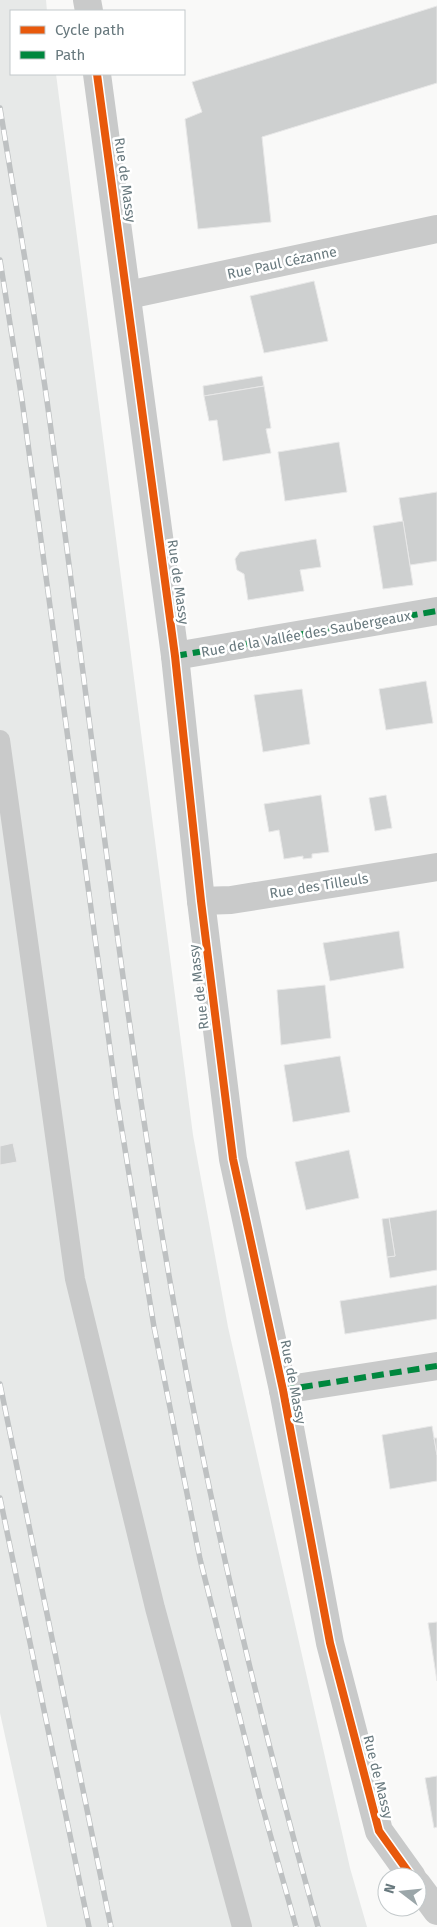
<svg xmlns="http://www.w3.org/2000/svg" width="437" height="1927" font-family="'Fira Sans',sans-serif">
<style>
.built{fill:#e7e9e8}
.building{fill:#ced0d0;stroke:#e8e8e8}
.lines{fill:none;stroke-linecap:round;stroke-linejoin:round}
.service{stroke:#c9caca;stroke-width:20}
.minor{stroke:#c9caca;stroke-width:28}
.rail-casing{stroke:#bec1c2;stroke-width:5.5}
.rail{stroke:#fff;stroke-width:4;stroke-dasharray:11;stroke-linecap:butt}
.quiet{stroke:#00873e;stroke-width:6;stroke-dasharray:12 6;stroke-linecap:butt}
.cycleway-casing{stroke:#fff;stroke-width:11}
.cycleway{stroke:#e8590c;stroke-width:8}
.labels{text-anchor:middle;dominant-baseline:central;stroke-width:5;stroke-linejoin:round;paint-order:stroke}
.street-label{font-size:14px;fill:#68797e;stroke:#fff}
</style>
<rect width="100%" height="100%" fill="#f9f9f8"/>
<path class="built" d="M0 0H46L47 11H11V74H56L193 1135 228 1327 350 1868 367 1927H47L0 1713Z"/>
<g class="building">
<path d="M437 6V83L262 137 271 222 198 229 185 119 202 112 192 82Z"/>
<path d="M314 281 328 341 264 353 250 296Z"/>
<path d="M262 376 264 386 204 396 203 386Z"/>
<path d="M264 386 271 428 266 429 271 453 223 461 217 420 209 421 204 396Z"/>
<path d="M339 442 347 492 285 501 278 452Z"/>
<path d="M437 492V561L410 565 399 498Z"/>
<path d="M403 521 413 585 383 589 373 526Z"/>
<path d="M316 539 321 567 300 570 304 591 248 600 244 574 237 570 235 559 240 552Z"/>
<path d="M426 681 433 723 386 730 379 689Z"/>
<path d="M302 689 310 744 263 752 254 695Z"/>
<path d="M321 795 329 852 312 854V858L303 859V856L284 859 279 830 269 832 264 804Z"/>
<path d="M386 795 392 828 375 831 369 798Z"/>
<path d="M399 931 404 968 330 981 323 943Z"/>
<path d="M325 985 331 1038 281 1045 277 990Z"/>
<path d="M340 1056 350 1112 293 1122 284 1065Z"/>
<path d="M13 1143 17 1162 0 1165V1146Z"/>
<path d="M349 1150 359 1198 306 1210 295 1162Z"/>
<path d="M437 1210V1270L390 1278 387 1257 395 1256 389 1218Z"/>
<path d="M389 1218 395 1256 387 1257 382 1219Z"/>
<path d="M437 1285V1319L345 1334 340 1301Z"/>
<path d="M432 1426 437 1455V1481L390 1489 382 1435Z"/>
<path d="M434 1438H437V1455Z"/>
<path d="M437 1622V1681L428 1623Z"/>
<path d="M437 1776V1827L434 1828 425 1778Z"/>
</g>
<g class="lines">
<path class="service" d="M0 740 75 1279 155 1608 242 1927"/>
<g class="minor">
<path d="M87 0 89 11"/>
<path d="M97 74 175 656 201 901 233 1159 283 1390 330 1643 379 1831 412 1877"/>
<path d="M128 295 437 229"/>
<path d="M175 656 437 611"/>
<path d="M201 901 231 900 437 867"/>
<path d="M283 1390 437 1366"/>
<path d="M417 1884 437 1911"/>
</g>
<g class="rail-casing">
<g id="rail">
<path d="M0 108C16 206 33 303 47 401 90 708 122 1016 177 1321 213 1525 262 1728 318 1927"/>
<path d="M0 260 22 400 117 1100 154 1327 200 1559 260 1798 296 1927"/>
<path d="M0 1384 111 1927"/>
<path d="M0 1498 89 1927"/>
</g>
</g>
<use href="#rail" class="rail"/>
<g class="quiet">
<path d="M175 656 437 611"/>
<path d="M283 1390 437 1366"/>
</g>
<g class="cycleway-casing">
<path id="cycleway" d="M97 74 175 656 201 901 233 1159 283 1390 330 1643 379 1831 412 1877"/>
</g>
<use href="#cycleway" class="cycleway"/>
</g>
<g class="labels">
<g class="street-label">
<text transform="translate(125 180) rotate(82)">Rue de Massy</text>
<text transform="translate(282 263) rotate(-12)">Rue Paul Cézanne</text>
<text transform="translate(178 582) rotate(82)">Rue de Massy</text>
<text transform="translate(306 634) rotate(-10)">Rue de la Vallée des Saubergeaux</text>
<text transform="translate(319 886) rotate(-9)">Rue des Tilleuls</text>
<text transform="translate(199 987) rotate(-97)">Rue de Massy</text>
<text transform="translate(293 1382) rotate(79)">Rue de Massy</text>
<text transform="translate(378 1777) rotate(76)">Rue de Massy</text>
</g>
</g>
<rect x="10" y="10" width="175" height="65" fill="#ffffff" stroke="#c3c9cb"/>
<rect x="20" y="26" width="25" height="8" fill="#e8590c" stroke="#c3c9cb"/>
<text x="55" y="35" font-size="15" fill="#68797e">Cycle path</text>
<rect x="20" y="51" width="25" height="8" fill="#00873e" stroke="#c3c9cb"/>
<text x="55" y="60" font-size="15" fill="#68797e">Path</text>
<g transform="translate(402 1892) rotate(286)"><circle r="24" fill="#ffffff" stroke="#c3c9cb"/>
<path d="M0-4L9 19L0 12L-9 19Z" fill="#9ba6a9"/>
<text y="-8" font-size="14" font-weight="bold" text-anchor="middle" fill="#68797e">N</text>
</g>
</svg>
